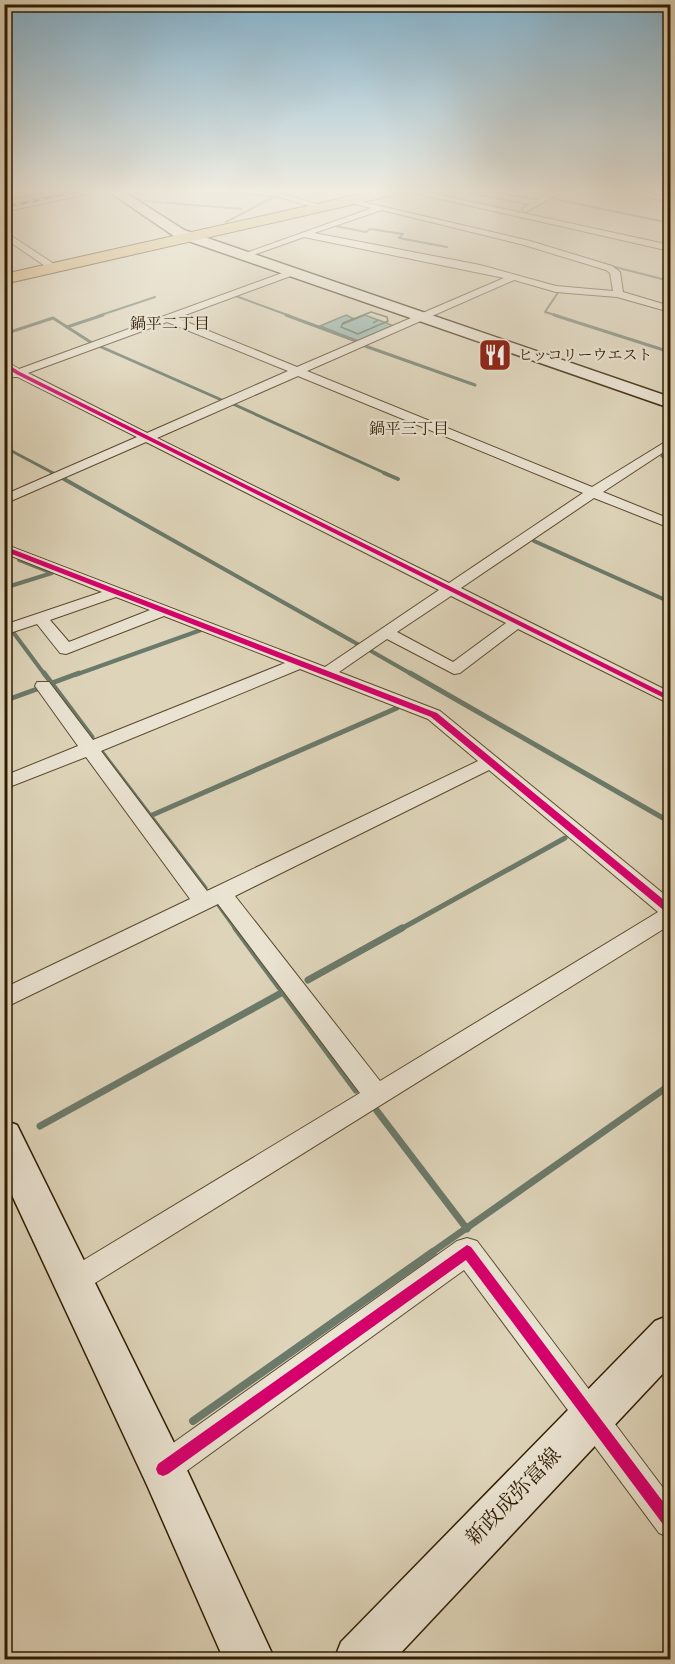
<svg xmlns="http://www.w3.org/2000/svg" width="675" height="1664" font-family="'IM FELL DW Pica','Noto Serif JP',serif">
<style>
.water{fill:#93b8b1;stroke:#6b7a6a;stroke-width:1.5}
.lines{fill:none;stroke-linecap:round;stroke-linejoin:round}
.shore{stroke:#616a58;stroke-width:1.5}
.stream-far5{stroke:#6b7a6a;stroke-width:2}
.stream-far4{stroke:#6b7a6a;stroke-width:3}
.stream-far3{stroke:#6b7a6a;stroke-width:4}
.stream-far2{stroke:#6b7a6a;stroke-width:5}
.stream-far1{stroke:#6b7a6a;stroke-width:7}
.stream{stroke:#6b7a6a;stroke-width:8}
.street-casing{stroke:#5b4a2e;stroke-width:2}
.secondary-casing{stroke:#2f1c00;stroke-width:3}
.highway-casing{stroke:#2f1c00;stroke-width:2}
.street{fill:#eae3d2;fill-rule:evenodd}
.secondary{fill:#eae3d2;fill-rule:evenodd}
.highway{fill:#dfba7c;fill-rule:evenodd}
.rail-casing{stroke:#2f1c00;stroke-width:3}
.rail{stroke:#eae3d2;stroke-width:2;stroke-dasharray:6;stroke-linecap:butt}
.cycleway-casing{stroke:#eae3d2;stroke-width:4}
.cycleway{fill:#d6006c;fill-rule:evenodd}
.labels{text-anchor:middle;dominant-baseline:central;stroke-width:4.5;stroke-linejoin:round;paint-order:stroke}
.far-poi-label{font-size:15px;fill:#2f1c00;stroke:#eae3d2;text-anchor:start}
.far-neighbourhood-label{font-size:16px;fill:#2f1c00;stroke:#eae3d2}
.near-street-label{font-size:21px;fill:#2f1c00;stroke:#eae3d2}
</style>
<rect width="100%" height="100%" fill="#ded4b9"/>
<filter id="stains"><feTurbulence type="fractalNoise" baseFrequency=".00333" numOctaves="4"/><feColorMatrix values="0 0 0 0 .2 0 0 0 0 .09 0 0 0 0 .02 0 0 0 .5 -.17"/></filter>
<radialGradient id="worn" r=".72"><stop offset=".6" stop-color="#630" stop-opacity="0"/><stop offset="1" stop-color="#630" stop-opacity=".3"/></radialGradient>
<path class="water" d="M346 315 354 319 343 324 365 315 378 320 373 323 379 320 394 326 358 341 320 326Z"/>
<g class="lines">
<path class="shore" d="M371 312 387 317 388 321 358 334 341 327 343 323Z"/>
<g class="stream-far5">
<path d="M456 191 502 198"/>
<path d="M4 193H30"/>
<path d="M550 198 670 223"/>
<path d="M4 201 52 191"/>
<path d="M144 201 242 209"/>
<path d="M21 208 100 191"/>
<path d="M423 216 441 220"/>
<path d="M226 222 276 196"/>
<path d="M313 234 330 225 366 232 370 229 403 234 399 238 447 247"/>
<path d="M607 265 670 281"/>
<path d="M233 295 290 316"/>
<path d="M98 316 155 297"/>
<path d="M559 316 545 312 559 291"/>
</g>
<g class="stream-far4">
<path d="M286 315 356 341"/>
<path d="M554 315 670 352"/>
<path d="M67 327 103 315"/>
<path d="M4 334 53 318 92 343"/>
<path d="M99 346 224 401"/>
<path d="M365 346 475 385"/>
<path d="M233 404 387 474"/>
<path d="M4 447 55 474"/>
<path d="M662 456 670 459"/>
</g>
<g class="stream-far3">
<path d="M52 473 56 475"/>
<path d="M384 473 398 479"/>
<path d="M64 479 361 646"/>
<path d="M534 541 670 602"/>
<path d="M4 588 52 573 19 560"/>
<path d="M4 620 7 623"/>
<path d="M13 632 45 675"/>
<path d="M371 651 413 675"/>
<path d="M75 675 201 630"/>
</g>
<g class="stream-far2">
<path d="M44 673 92 737"/>
<path d="M410 673 670 822"/>
<path d="M52 683 79 673"/>
<path d="M4 701 37 689"/>
<path d="M100 750 205 888"/>
<path d="M150 816 397 708"/>
<path d="M219 905 237 930"/>
<path d="M399 930 565 838"/>
</g>
<g class="stream-far1">
<path d="M236 928 356 1090"/>
<path d="M308 980 402 928"/>
<path d="M377 1111 467 1229"/>
<path d="M40 1126 283 992"/>
<path d="M431 1253 670 1085"/>
</g>
<path class="stream" d="M193 1421 433 1252"/>
<g class="street-casing">
<g id="street">
<path d="M82 191H99L4 212V207Z"/>
<path d="M224 191 275 192 328 207 324 210 275 196Z"/>
<path d="M405 191H422L670 245V251Z"/>
<path d="M482 191 536 200 553 191H564L526 212 522 209 529 204 467 192Z"/>
<path d="M622 191H640L670 198V202Z"/>
<path d="M350 199 530 241 612 266 620 272 623 292 670 306V312L617 297 556 292 514 280 307 371 592 487 670 439V448L603 492 670 519V528L594 498 461 588 670 692V704L518 629 460 673 454 674 387 639 339 672 440 711 670 899V925L74 1296 64 1292 60 1282 64 1272 360 1093 218 904 4 1008V988L190 899 86 757 4 789V776L78 746 35 686 37 682H49L93 740 285 663 164 616 66 654 60 653 37 624 4 635V625L102 592 4 553V544L325 667 439 590 146 442 4 504V495L137 437 18 377H9L10 372 4 369V360L19 369 293 269 296 270V274L177 318 297 367 504 278 304 237 248 257 240 255 372 208 350 203ZM382 210 524 245 606 270 610 273 613 291 556 286 480 265 314 233ZM167 322 288 371 147 433 28 373ZM298 376 583 493 449 583 157 438ZM451 596 506 623 453 662 397 632ZM116 597 150 610 69 642 50 620ZM300 669 428 719 478 761 207 891 101 751ZM489 770 658 912 380 1081 235 896Z"/>
<path d="M4 231 57 266V270H51L4 238Z"/>
<path d="M467 1238 477 1241 670 1497V1538L659 1533 464 1270 174 1480 163 1484 152 1480 148 1469 152 1458 457 1241Z"/>
</g>
</g>
<g class="secondary-casing">
<g id="secondary">
<path d="M108 191H123L184 230 670 397V408L174 236Z"/>
<path d="M4 1120 17 1125 179 1453 275 1660H224L147 1485 4 1178Z"/>
<path d="M670 1315V1366L394 1660H334L341 1642 655 1321Z"/>
</g>
</g>
<g class="highway-casing">
<path id="highway" d="M374 191H401L394 195 4 284V274Z"/>
</g>
<use href="#street" class="street"/>
<use href="#secondary" class="secondary"/>
<use href="#highway" class="highway"/>
<g class="rail-casing">
<path id="rail" d="M4 207 81 191"/>
</g>
<use href="#rail" class="rail"/>
<g class="cycleway-casing">
<g id="cycleway">
<path d="M4 362 20 372 670 696V701L16 374 4 366Z"/>
<path d="M4 546 437 713 670 905V914L667 913 431 717 4 551Z"/>
<path d="M467 1245 471 1247 670 1511V1529L665 1527 466 1260 168 1474 163 1476 158 1474 156 1469 158 1464Z"/>
</g>
</g>
<use href="#cycleway" class="cycleway"/>
</g>
<linearGradient id="sky" x2="0" y2="1"><stop stop-color="#86b6d2"/><stop offset="0.45" stop-color="#f0ece0"/><stop offset="1" stop-color="#f0ece0" stop-opacity="0"/></linearGradient>
<rect width="675" height="424" fill="url(#sky)"/>
<defs>
<g id="restaurant-square" transform="scale(1.725)"><rect x="-9" y="-9" width="18" height="18" rx="4" fill="#8f2418" stroke="#eae3d2"/><path d="M-5-6h1v4h1v-4h1v4h1v-4h1v5L-1.5 .5V6h-2V.5L-5-1ZM5-6V6H3V1.5H1.5Q1.5-4 5-6Z" fill="#fff"/></g>
</defs>
<g fill-rule="evenodd">
<use href="#restaurant-square" x="495" y="355"/>
</g>
<g class="labels">
<g class="far-poi-label">
<text x="518" y="355">ヒッコリーウエスト</text>
</g>
<g class="far-neighbourhood-label">
<text x="170" y="324">鍋平二丁目</text>
<text x="409" y="429">鍋平三丁目</text>
</g>
<g class="near-street-label">
<text transform="translate(514 1497) rotate(-46)">新政成弥富線</text>
</g>
</g>
<rect width="675" height="1664" fill="none" stroke="#ded4b9" stroke-width="24"/>
<rect x="6" y="6" width="663" height="1652" fill="none" stroke="#2f1c00" stroke-width="3"/>
<rect x="12" y="12" width="651" height="1640" fill="none" stroke="#2f1c00" stroke-width="1.5"/>
<rect width="100%" height="100%" filter="url(#stains)"/>
<rect width="100%" height="100%" fill="url(#worn)"/>
</svg>
